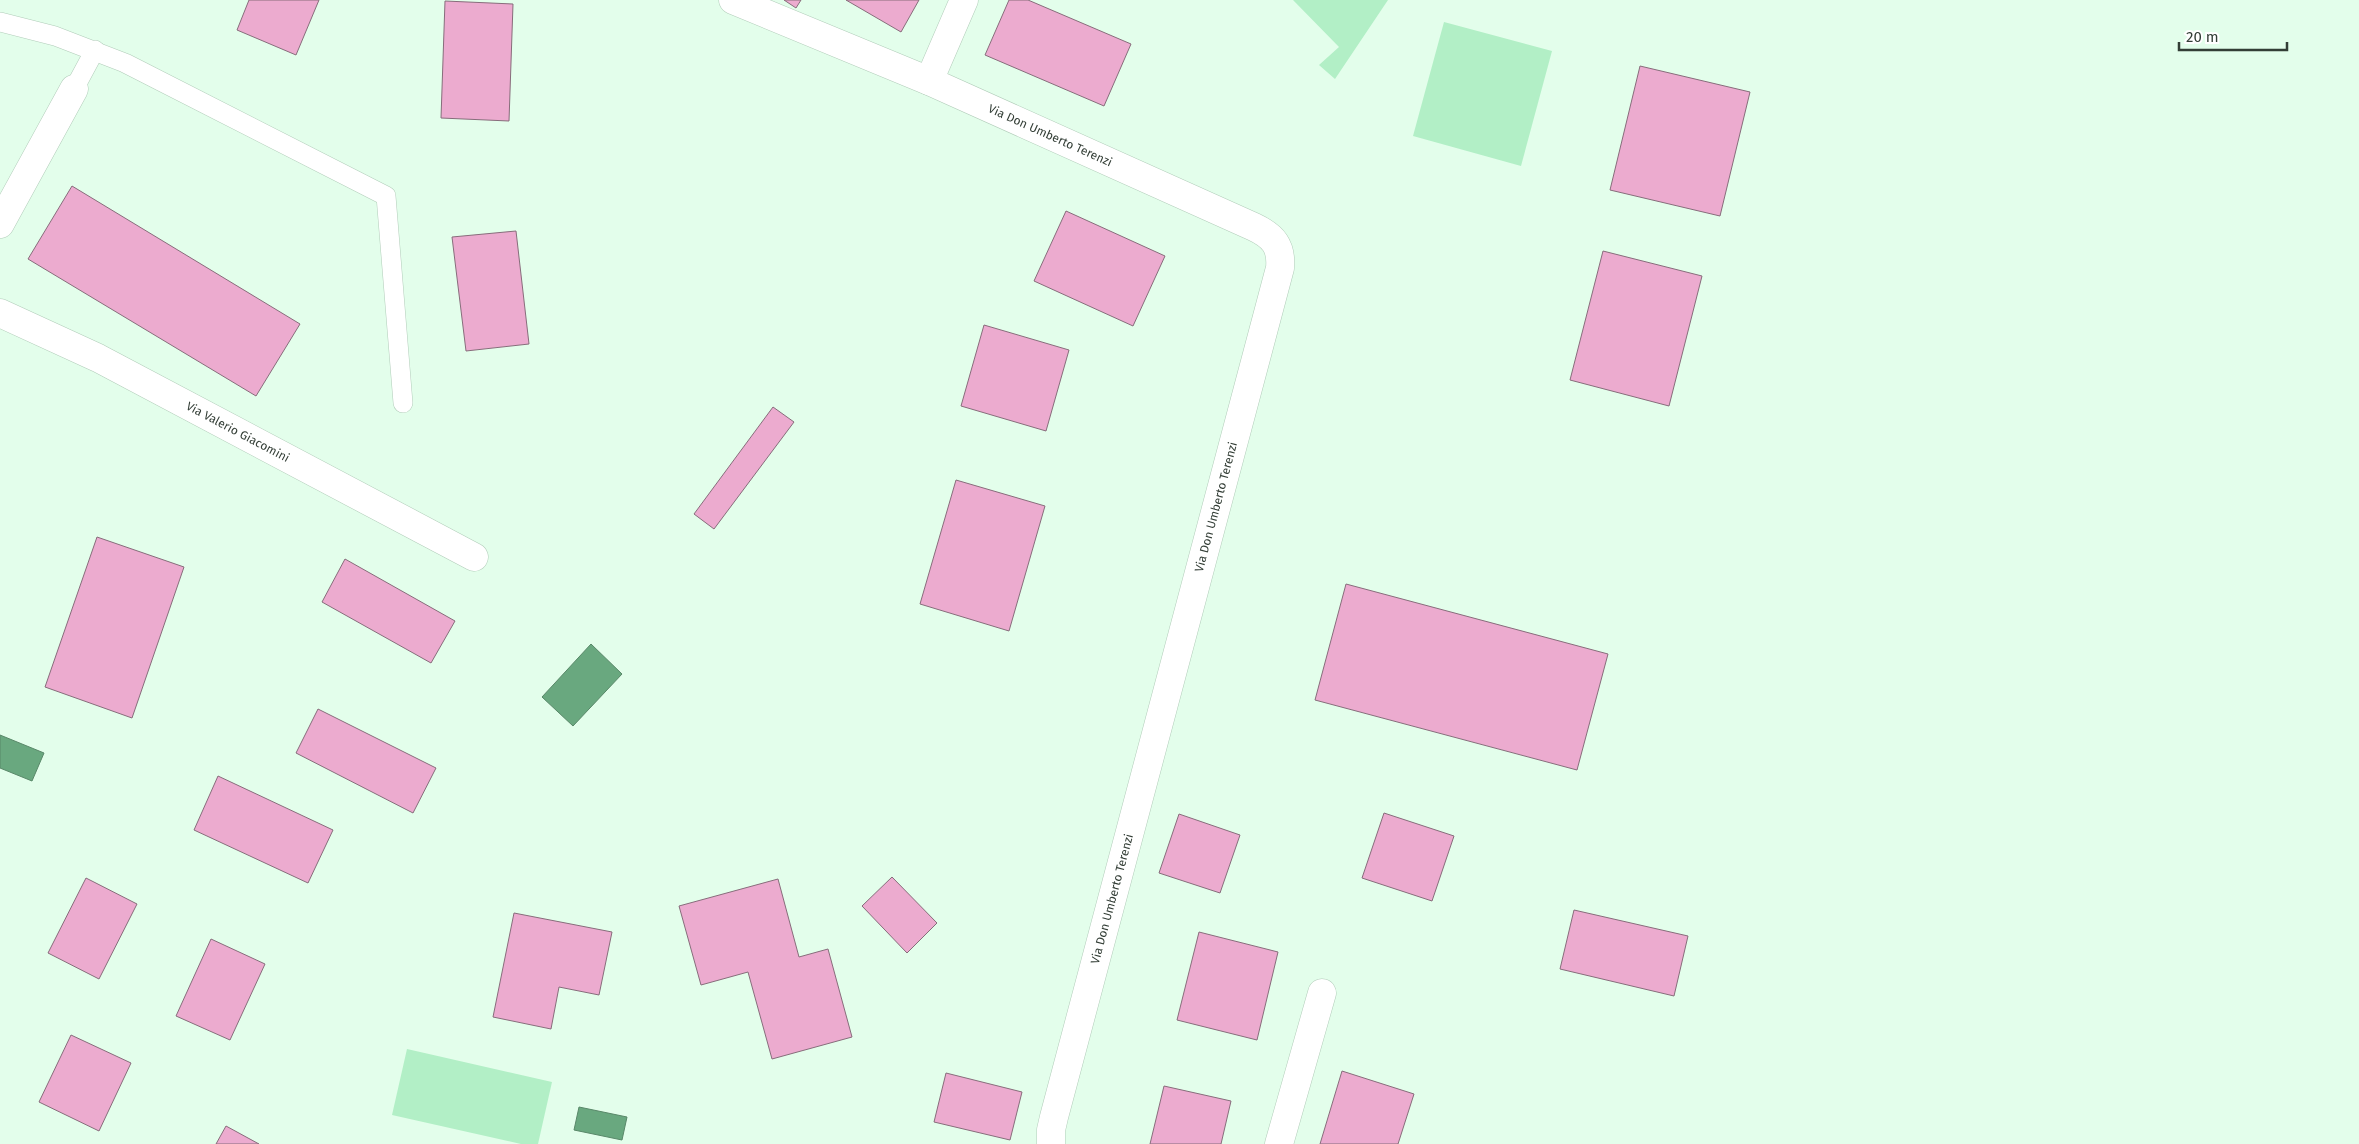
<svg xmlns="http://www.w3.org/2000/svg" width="2359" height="1144" font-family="'Fira Sans',sans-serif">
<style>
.green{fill:#b2efc6}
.water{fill:#69a87f;stroke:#598869}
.building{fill:#ecabcf;stroke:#876d7b}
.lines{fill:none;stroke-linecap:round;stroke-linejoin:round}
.service-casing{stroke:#b1ccb9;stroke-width:20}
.minor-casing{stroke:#b1ccb9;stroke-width:29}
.service{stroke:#fff;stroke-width:19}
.minor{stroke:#fff;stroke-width:28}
.labels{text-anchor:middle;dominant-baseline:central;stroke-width:4.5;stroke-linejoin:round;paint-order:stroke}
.street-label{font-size:12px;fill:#333e36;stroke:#fff}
</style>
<rect width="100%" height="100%" fill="#e3feeb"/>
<g class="green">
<path d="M1293 0H1388L1335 79 1319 65 1339 47Z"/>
<path d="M1444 22 1552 51 1521 166 1413 136Z"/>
<path d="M407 1049 552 1082 538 1144H521L392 1115Z"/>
</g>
<g class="water">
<path d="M591 644 622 674 573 726 542 697Z"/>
<path d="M0 735 44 753 32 781 0 768Z"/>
<path d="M579 1107 627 1117 622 1140 574 1130Z"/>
</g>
<g class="building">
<path d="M249 0H319L296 55 237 30Z"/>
<path d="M784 0H801L796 8Z"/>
<path d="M846 0H919L901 32Z"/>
<path d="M1009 0H1028L1131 44 1104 106 985 55Z"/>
<path d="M445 1 513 4 509 121 441 118Z"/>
<path d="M1640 66 1750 92 1720 216 1610 190Z"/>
<path d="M72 186 300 324 256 396 28 259Z"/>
<path d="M1066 211 1165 256 1133 326 1034 281Z"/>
<path d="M516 231 529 344 466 351 452 237Z"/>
<path d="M1603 251 1702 276 1669 406 1570 380Z"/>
<path d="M984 325 1069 350 1046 431 961 406Z"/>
<path d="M773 407 794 422 714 529 694 514Z"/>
<path d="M956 480 1045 506 1009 631 920 604Z"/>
<path d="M97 537 184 567 132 718 45 687Z"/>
<path d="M345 559 455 621 431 663 322 602Z"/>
<path d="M1346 584 1608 654 1577 770 1315 700Z"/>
<path d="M318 709 436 768 413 813 296 753Z"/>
<path d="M218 776 333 830 308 883 194 830Z"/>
<path d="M1384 813 1454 836 1432 901 1362 878Z"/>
<path d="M1179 814 1240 835 1220 893 1159 873Z"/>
<path d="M892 877 937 923 907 953 862 906Z"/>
<path d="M86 878 137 904 99 979 48 953Z"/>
<path d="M778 879 799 957 828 949 852 1037 772 1059 748 972 701 985 679 906Z"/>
<path d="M1574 910 1688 936 1674 996 1560 969Z"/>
<path d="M514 913 612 932 599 995 559 987 551 1029 493 1017Z"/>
<path d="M1199 932 1278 952 1257 1040 1177 1020Z"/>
<path d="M211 939 265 964 230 1040 176 1016Z"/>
<path d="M71 1035 131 1063 99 1131 39 1102Z"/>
<path d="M1342 1071 1414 1094 1398 1144H1320Z"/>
<path d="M946 1073 1022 1092 1010 1140 934 1122Z"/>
<path d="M1164 1086 1231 1101 1221 1144H1150Z"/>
<path d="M226 1126 259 1144H216Z"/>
</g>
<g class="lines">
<g class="service-casing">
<g id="service">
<path d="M0 22 55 36 125 63 386 196 403 403"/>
<path d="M74 89 95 50"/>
</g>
</g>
<g class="minor-casing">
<g id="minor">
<path id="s1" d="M733 0 929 81 1254 227C1273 236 1282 246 1280 268L1054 1117 1051 1130V1144"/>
<path d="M929 81 964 0"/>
<path d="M0 224 74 89"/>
<path id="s2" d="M0 313 98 358 474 557"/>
<path d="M1279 1144 1322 993"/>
</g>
</g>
<use href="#service" class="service"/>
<use href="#minor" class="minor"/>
</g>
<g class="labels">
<g class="street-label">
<text stroke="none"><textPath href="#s1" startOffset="345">Via Don Umberto Terenzi</textPath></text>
<text stroke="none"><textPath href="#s2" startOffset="266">Via Valerio Giacomini</textPath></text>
<text transform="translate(1216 507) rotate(-75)">Via Don Umberto Terenzi</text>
<text transform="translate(1112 899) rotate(-75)">Via Don Umberto Terenzi</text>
</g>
</g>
<path d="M2179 42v8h108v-8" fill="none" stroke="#333e36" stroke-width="2.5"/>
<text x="2186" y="42" font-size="15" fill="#333e36" stroke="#ffffff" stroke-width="4" paint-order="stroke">20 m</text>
</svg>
